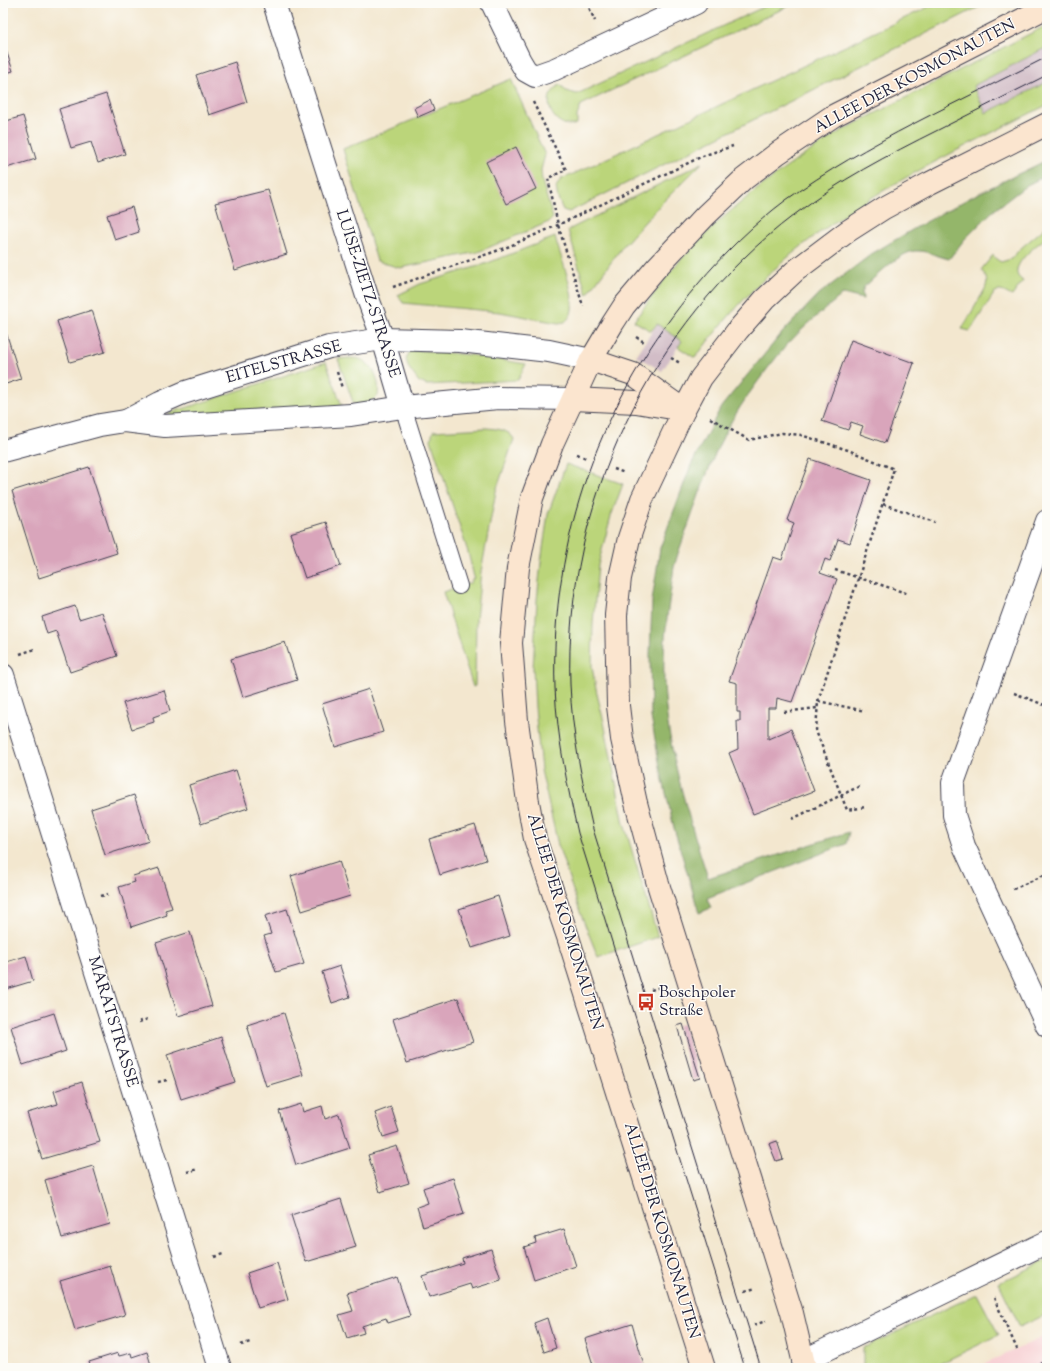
<svg xmlns="http://www.w3.org/2000/svg" width="1050" height="1371" font-family="'Sorts Mill Goudy',serif">
<style>
.built{fill:#f7cfd3}
.industrial{fill:#d2bdc7}
.green{fill:#bbd57a;stroke:#6e7c5a}
.forest{fill:#94b66a;stroke:#5b6c52}
.building{fill:#d9a5bb}
.lines{fill:none;stroke-linecap:round;stroke-linejoin:round}
.lane-casing{stroke:#414051;stroke-width:18}
.street-casing{stroke:#414051;stroke-width:24}
.secondary-casing{stroke:#414051;stroke-width:24}
.path{stroke:#414051;stroke-width:2.5;stroke-dasharray:3 3;stroke-linecap:butt}
.lane{stroke:#fff;stroke-width:16}
.street{stroke:#fff;stroke-width:22}
.secondary{stroke:#fbe5cf;stroke-width:22}
.tram{stroke:#22223b;stroke-width:1}
.labels{text-anchor:middle;dominant-baseline:central;stroke-width:3;stroke-linejoin:round;paint-order:stroke}
.street-label{font-size:16px;fill:#22223b;stroke:#fdfcf7}
.poi-label{font-size:16px;fill:#22223b;stroke:#fdfcf7;text-anchor:start}
</style>
<rect width="100%" height="100%" fill="#fdfcf7"/>
<filter id="ink" filterUnits="userSpaceOnUse"><feTurbulence type="fractalNoise" baseFrequency=".025" numOctaves="2"/><feDisplacementMap in="SourceGraphic" scale="8" xChannelSelector="R" yChannelSelector="G"/><feConvolveMatrix kernelMatrix="1 2 1 2 8 2 1 2 1" color-interpolation-filters="sRGB"/></filter>
<filter id="wash" filterUnits="userSpaceOnUse"><feTurbulence type="fractalNoise" baseFrequency=".012" numOctaves="4" result="noise"/><feDisplacementMap in="SourceGraphic" scale="16" xChannelSelector="R" yChannelSelector="G"/><feGaussianBlur stdDeviation="0.9" result="paint"/><feColorMatrix in="noise" values="0 0 0 0 0 0 0 0 0 0 0 0 0 0 0 0 0 1.4 0 .05"/><feComposite in="paint" operator="in"/></filter>
<g filter="url(#wash)">
<rect width="100%" height="100%" fill="#f3e7cf"/>
<path class="built" d="M1047 1335V1368H976L1017 1349Z"/>
<g class="industrial">
<path d="M1047 47V82L986 113 973 86Z"/>
<path d="M657 324 682 341 662 371 636 356Z"/>
</g>
<g class="green">
<path d="M772 3H795L581 105 577 116V124C561 130 545 112 550 96 552 91 557 88 560 84L566 91 577 94Z"/>
<path d="M937 3H987L569 212 563 210 558 199 556 187 561 179 569 176Z"/>
<path d="M1047 25V47L973 86 986 113 1047 82V105C964 147 877 187 803 245 762 277 726 317 695 358L678 347 682 341 657 324 651 331 634 321C648 302 661 283 676 265 722 212 781 169 841 131Z"/>
<path d="M511 79 545 155 541 170 542 181 553 218 549 222 478 252 400 268 377 261 343 149Z"/>
<path d="M702 163 661 204 623 246 587 295 568 230Z"/>
<path d="M1047 226V237C1037 245 1003 269 1023 281L1012 296C1005 293 1002 289 995 292L970 331 962 329 985 289C988 282 987 276 981 270L993 255 996 259 1001 262 1011 259 1021 248Z"/>
<path d="M555 237C560 256 577 296 571 314 570 317 567 320 565 322L558 323 500 312 403 303 398 295 420 284 485 264Z"/>
<path d="M417 350 471 355 526 364 518 380 427 385 419 382 408 367 406 359 410 351Z"/>
<path d="M348 358C352 358 357 358 360 359 375 366 380 381 378 396L369 403 354 405 338 359Z"/>
<path d="M326 362 342 406 170 416 167 414Z"/>
<path d="M486 428C497 429 508 429 514 439L496 491 481 572 476 620 475 686 473 687 443 592 470 583 474 577 468 552 431 440 433 431Z"/>
<path d="M566 464 623 484 611 516 598 565 593 623 592 667 597 694 604 722 624 824 658 937 598 957 580 912 558 845 541 770 535 707 533 668 537 600 541 562 548 514Z"/>
<path d="M1047 1260V1314L1020 1327 999 1283Z"/>
<path d="M977 1294 999 1335 931 1368H863V1348Z"/>
</g>
<path class="forest" d="M1047 160V175L1027 185 992 212 964 240 949 259C939 257 928 251 918 251 902 249 876 277 864 287L862 292 863 299 843 294C824 310 803 327 786 346 762 374 734 412 719 445 709 467 701 489 693 512 687 530 679 548 674 567 673 574 672 582 671 589 666 620 663 651 664 683 667 750 688 815 708 878L849 832 846 844 707 898 711 908 699 913 674 828 660 767 651 717 650 654 652 601 660 548 691 465 721 407 782 333 819 294 873 253 917 227 973 196Z"/>
<g id="blocks">
<g class="building">
<path d="M3 41 13 71 3 74Z"/>
<path d="M235 62 247 102 209 115 196 75Z"/>
<path d="M106 94 125 154 98 163 91 142 71 148 59 109Z"/>
<path d="M430 100 434 110 418 117 414 108Z"/>
<path d="M23 116 36 159 3 169V122Z"/>
<path d="M516 147 536 189 506 204 486 162Z"/>
<path d="M268 190 287 254 235 270 215 203Z"/>
<path d="M132 207 139 232 115 240 107 215Z"/>
<path d="M92 310 105 352 70 362 57 321Z"/>
<path d="M3 323 21 379 3 385Z"/>
<path d="M851 340 914 363 885 443 860 434 863 426 851 422 848 430 822 421Z"/>
<path d="M810 459 871 480 850 543 838 539 830 561 825 559 820 573 837 579 792 702 777 698 776 708H768V739L791 729 814 791 753 814 729 753 738 749 737 721H740V712H737V683L729 681 773 557 782 560 794 523 787 520Z"/>
<path d="M89 467 117 553 39 578 12 491Z"/>
<path d="M326 522 341 566 305 578 290 533Z"/>
<path d="M75 606 79 619 102 612 117 656 70 672 56 631 47 634 42 617Z"/>
<path d="M285 642 297 680 243 697 231 659Z"/>
<path d="M369 689 383 732 335 747 322 704Z"/>
<path d="M164 690 170 711 153 717 154 722 132 729 123 703Z"/>
<path d="M236 770 248 808 201 824 189 785Z"/>
<path d="M134 795 149 841 105 855 91 809Z"/>
<path d="M475 825 486 860 440 875 429 839Z"/>
<path d="M339 861 350 896 302 911 291 876Z"/>
<path d="M159 868 172 908 165 910 167 915 131 927 119 887 135 882 133 876Z"/>
<path d="M498 896 510 936 472 948 459 909Z"/>
<path d="M287 909 304 964 276 972 264 936 271 934 265 916Z"/>
<path d="M190 932 212 1006 178 1016 156 943Z"/>
<path d="M26 956 33 981 3 990V963Z"/>
<path d="M340 966 350 997 332 1003 322 972Z"/>
<path d="M458 998 473 1042 407 1063 393 1019Z"/>
<path d="M54 1013 66 1051 23 1065 11 1027Z"/>
<path d="M284 1013 303 1075 266 1086 247 1025Z"/>
<path d="M683 1024 700 1078 693 1080 677 1026Z"/>
<path d="M221 1037 235 1082 181 1099 167 1055Z"/>
<path d="M82 1082 100 1142 42 1159 27 1113 58 1104 54 1091Z"/>
<path d="M301 1104 303 1112 322 1106 325 1119 339 1114 350 1148 296 1165 279 1111Z"/>
<path d="M391 1107 399 1132 383 1137 375 1113Z"/>
<path d="M777 1141 783 1159 776 1161 769 1144Z"/>
<path d="M397 1146 409 1183 380 1192 368 1155Z"/>
<path d="M93 1166 110 1224 62 1238 45 1180Z"/>
<path d="M453 1178 464 1214 423 1227 417 1207 428 1203 423 1188Z"/>
<path d="M341 1199 356 1247 306 1262 291 1215Z"/>
<path d="M564 1229 576 1266 534 1280 524 1247 536 1243 535 1238Z"/>
<path d="M491 1249 501 1280 472 1289 470 1284 429 1297 422 1276 463 1263 462 1258Z"/>
<path d="M277 1263 288 1299 258 1308 247 1273Z"/>
<path d="M110 1266 125 1315 75 1330 60 1281Z"/>
<path d="M397 1277 410 1316 388 1323 386 1318 362 1326 364 1333 347 1338 339 1315 353 1311 347 1293Z"/>
<path d="M547 1318 556 1348 544 1352 534 1323Z"/>
<path d="M632 1324 644 1365 634 1368H594L585 1339Z"/>
<path d="M147 1352 152 1368H91L89 1362 118 1353 119 1356 131 1353 132 1357Z"/>
<path d="M1047 1360V1368H1029Z"/>
</g>
</g>
</g>
<g filter="url(#ink)">
<use href="#blocks" fill-opacity="0" stroke="#414051" stroke-width="1"/>
<g class="lines">
<g class="lane-casing">
<path id="lane" d="M403 407 459 586"/>
</g>
<g class="street-casing">
<g id="street">
<path d="M274 3 367 296 383 339 403 407"/>
<path d="M492 3 520 61 526 71 535 76 555 69 696 3"/>
<path d="M126 421 160 403 183 393 329 347 383 339 460 341 549 351 591 360"/>
<path d="M3 451 100 425 125 421 165 426 351 415 403 407 498 398 573 399"/>
<path d="M1047 521 953 783 954 815 964 846 1047 1026"/>
<path d="M3 675 220 1368"/>
<path d="M803 1361 1047 1242"/>
</g>
</g>
<g class="secondary-casing">
<g id="secondary">
<path d="M591 360 633 374 681 408"/>
<path d="M573 399 636 402 684 410"/>
<path d="M704 1368 568 937 535 839 528 802 517 721 511 643 518 568 532 498 552 444 591 360 613 323 624 306 656 268 706 215 744 179 778 153 833 116 1047 7"/>
<path d="M805 1368 792 1313 658 884 636 803 622 739 618 706 616 615 620 578 629 538 642 499 684 410 701 378 738 330 765 299 795 271 848 231 884 208 930 183 1047 124"/>
</g>
</g>
<g class="path">
<path d="M587 3 595 21"/>
<path d="M533 102 566 170 548 178 558 225 583 306"/>
<path d="M393 287 505 248 558 225 705 155 733 146"/>
<path d="M636 337 644 342"/>
<path d="M671 358 680 363"/>
<path d="M337 372 342 388"/>
<path d="M710 418 749 440 782 433 801 435 848 450 894 469 818 701 816 731 847 810 865 807"/>
<path d="M577 454 586 458"/>
<path d="M614 469 625 473"/>
<path d="M883 504 935 522"/>
<path d="M835 570 909 594"/>
<path d="M20 654 35 649"/>
<path d="M1014 693 1047 706"/>
<path d="M818 701 865 711"/>
<path d="M784 712 817 708"/>
<path d="M792 819 862 785"/>
<path d="M1013 889 1047 874"/>
<path d="M101 896 108 894"/>
<path d="M651 990 661 987 660 985"/>
<path d="M139 1022 148 1019"/>
<path d="M158 1082 167 1080"/>
<path d="M187 1172 198 1169"/>
<path d="M214 1257 223 1254"/>
<path d="M745 1291 756 1288"/>
<path d="M994 1298 1017 1349"/>
<path d="M754 1325 766 1321"/>
<path d="M241 1345 250 1342"/>
</g>
<use href="#lane" class="lane"/>
<use href="#street" class="street"/>
<use href="#secondary" class="secondary"/>
<g class="tram">
<path d="M745 1368 578 833C567 785 557 737 555 688 550 538 601 398 698 284 724 253 754 224 786 200 867 142 959 102 1047 57"/>
<path d="M761 1368 593 829C582 781 572 734 570 684 564 504 650 324 794 215 838 181 888 155 938 130 974 112 1011 93 1047 75"/>
</g>
</g>
</g>
<defs>
<g id="bus-bare" transform="scale(1.38)"><path d="M-5-6H5V4H4V6H2V4H-2V6H-4V4H-5ZM-3.5-4V0h7V-4ZM-3.5 1.2v1.5H-2V1.2ZM2 1.2v1.5H3.5V1.2Z" fill="#c8321e" stroke="#fdfcf7" stroke-width="2.5" paint-order="stroke"/></g>
</defs>
<g fill-rule="evenodd">
<use href="#bus-bare" x="646" y="1002"/>
</g>
<g class="labels">
<g class="street-label">
<text transform="translate(915 77) rotate(-28)">ALLEE DER KOSMONAUTEN</text>
<text transform="translate(367 294) rotate(72)">LUISE-ZIETZ-STRASSE</text>
<text transform="translate(284 363) rotate(-16)">EITELSTRASSE</text>
<text transform="translate(564 922) rotate(73)">ALLEE DER KOSMONAUTEN</text>
<text transform="translate(112 1022) rotate(73)">MARATSTRASSE</text>
<text transform="translate(661 1231) rotate(73)">ALLEE DER KOSMONAUTEN</text>
</g>
<g class="poi-label">
<text x="659" y="993">Boschpoler<tspan x="659" dy="18">Straße</tspan></text>
</g>
</g>
<rect width="1050" height="1371" fill="none" stroke="#fdfcf7" stroke-width="16"/>
</svg>
